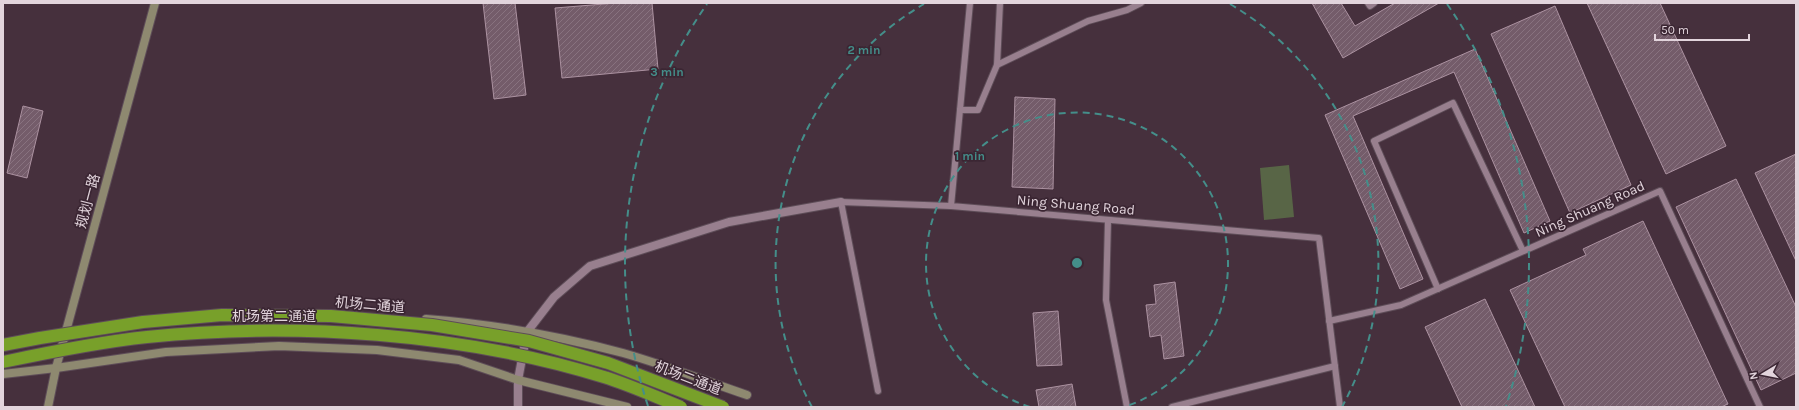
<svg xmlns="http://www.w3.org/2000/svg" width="1799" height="410" font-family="Karla,'Noto Sans SC',sans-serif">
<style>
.green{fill:#586546}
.building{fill:url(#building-hatch);stroke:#ac92a1}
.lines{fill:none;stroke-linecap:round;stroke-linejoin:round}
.lane-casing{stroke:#5e4d58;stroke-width:8}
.street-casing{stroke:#5e4d58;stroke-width:10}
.secondary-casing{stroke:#5e4d58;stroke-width:10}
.lane{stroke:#987f8e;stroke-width:6}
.street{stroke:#987f8e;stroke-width:8}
.secondary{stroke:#8e8970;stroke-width:8}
.highway-bridge-casing{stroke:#5e4d58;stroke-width:14;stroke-linecap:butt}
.highway-bridge{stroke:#78a02a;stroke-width:12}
.ring{fill:none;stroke:#448e8a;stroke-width:2;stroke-dasharray:7 5}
.labels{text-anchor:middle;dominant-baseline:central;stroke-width:3.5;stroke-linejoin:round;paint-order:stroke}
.street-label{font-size:14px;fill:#e2d4dc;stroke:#3b2633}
.centre{fill:#448e8a;stroke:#3b2633;stroke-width:2}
.ring-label{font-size:12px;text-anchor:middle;font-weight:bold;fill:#448e8a;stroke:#3b2633;stroke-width:3.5;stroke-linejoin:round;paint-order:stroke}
</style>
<defs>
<pattern id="building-hatch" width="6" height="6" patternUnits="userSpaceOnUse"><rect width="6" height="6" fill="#745c6a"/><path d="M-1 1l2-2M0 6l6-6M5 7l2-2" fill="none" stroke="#88727f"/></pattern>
</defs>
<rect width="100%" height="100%" fill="#46303d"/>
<path class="green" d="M1289 165 1294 217 1264 220 1260 168Z"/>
<g class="building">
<path d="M483 3H515L526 95 494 99Z"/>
<path d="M616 3H652L658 69 562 78 555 8Z"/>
<path d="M1312 3H1341L1355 26 1395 3H1439L1343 58Z"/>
<path d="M1587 3H1660L1726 146 1666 174Z"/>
<path d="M1555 6 1631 185 1570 213 1491 34Z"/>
<path d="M1475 49 1550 221 1524 233 1454 72 1353 116 1423 279 1400 289 1325 115Z"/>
<path d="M1015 97 1055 99 1053 189 1012 187Z"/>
<path d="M23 106 43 111 27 178 7 173Z"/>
<path d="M1796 154V261L1755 173Z"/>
<path d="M1736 179 1796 307V373L1761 390 1676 207Z"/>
<path d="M1643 221 1728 404 1721 407H1565L1510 290 1586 255 1583 249Z"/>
<path d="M1175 282 1184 356 1164 359 1161 335 1150 337 1146 305 1156 304 1154 285Z"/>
<path d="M1485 299 1535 407H1462L1425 327Z"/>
<path d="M1058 311 1062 365 1037 366 1033 313Z"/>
<path d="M1072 384 1076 407H1039L1036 390Z"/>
</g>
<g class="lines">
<g class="lane-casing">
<g id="lane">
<path d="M970 3 951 206 1319 238 1340 407"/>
<path d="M1368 3 1370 6 1374 3"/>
<path d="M997 65 1088 21 1127 10 1141 3"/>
<path d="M960 110H978L997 65 1000 3"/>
<path d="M1108 220 1106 300 1127 407"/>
<path d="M1438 289 1374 141 1453 103 1523 251"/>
<path d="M1329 321 1401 305 1660 191 1760 407"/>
<path d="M878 391 841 202 951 206"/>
<path d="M1172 407 1335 366"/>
</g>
</g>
<g class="street-casing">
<path id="street" d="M518 407V380L527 332 554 297 590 266 729 222 841 202"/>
</g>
<g class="secondary-casing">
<g id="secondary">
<path d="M426 319C492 324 559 336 623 353 665 365 706 381 747 395"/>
<path d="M3 374 56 368 166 352 279 346 377 350 459 360 518 380 627 407"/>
<path d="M48 407 56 368 155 3"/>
</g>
</g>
<use href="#lane" class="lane"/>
<use href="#street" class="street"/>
<use href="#secondary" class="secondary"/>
<g class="highway-bridge-casing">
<g id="highway-bridge">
<path d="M3 345 40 338 143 322 222 315 331 316 432 325 529 341 608 363 723 407"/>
<path d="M3 362C50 352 99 342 147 337 294 322 462 333 604 377 630 385 656 397 681 407"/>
</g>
</g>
<use href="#highway-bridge" class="highway-bridge"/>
</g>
<g class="ring">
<path d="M1030 407A151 151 0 1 1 1124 407"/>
<path d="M812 407A301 301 0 0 1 924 4M1230 4A301 301 0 0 1 1342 407"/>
<path d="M648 406A452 452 0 0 1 707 4M1447 4A452 452 0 0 1 1506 406"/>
</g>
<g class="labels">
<g class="street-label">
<text transform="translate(88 201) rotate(-75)">规划一路</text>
<text transform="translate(1076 205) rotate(5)">Ning Shuang Road</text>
<text transform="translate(1590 209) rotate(-24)">Ning Shuang Road</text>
<text transform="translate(370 305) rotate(5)">机场二通道</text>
<text x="274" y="316">机场第二通道</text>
<text transform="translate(688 378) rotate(21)">机场二通道</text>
</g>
</g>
<circle cx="1077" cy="263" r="6" class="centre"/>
<g class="ring-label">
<text x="864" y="54">2 min</text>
<text x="667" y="76">3 min</text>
<text x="970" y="160">1 min</text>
</g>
<rect width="1799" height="410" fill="none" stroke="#e2d4dc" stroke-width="8"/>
<g transform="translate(1763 374) rotate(260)" stroke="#3b2633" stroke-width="3" paint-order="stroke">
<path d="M0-3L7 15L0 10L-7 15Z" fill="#e2d4dc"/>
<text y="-6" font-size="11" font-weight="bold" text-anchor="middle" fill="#e2d4dc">N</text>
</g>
<path d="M1655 34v6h94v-6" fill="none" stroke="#e2d4dc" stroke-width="2"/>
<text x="1661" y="34" font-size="12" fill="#e2d4dc" stroke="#3b2633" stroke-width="3" paint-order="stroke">50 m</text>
</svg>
